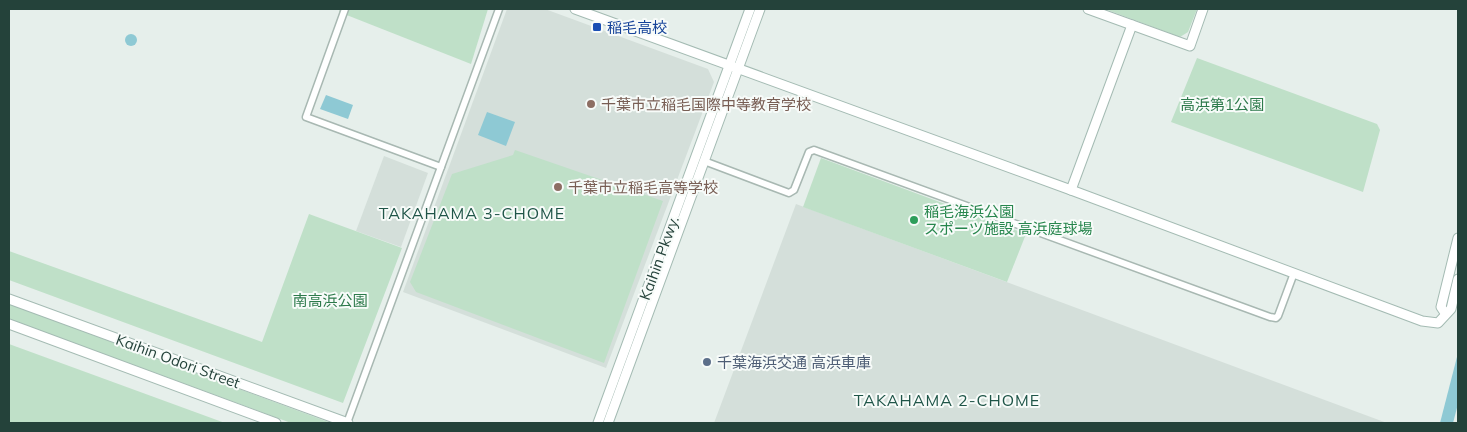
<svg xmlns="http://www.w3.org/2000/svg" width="1467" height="432" font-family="Mulish,'Noto Sans JP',sans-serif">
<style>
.built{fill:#d4dfda}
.green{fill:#bfe0c8}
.water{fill:#8ec9d4}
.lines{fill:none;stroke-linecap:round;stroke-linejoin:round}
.street-casing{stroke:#a8b8b2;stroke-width:9}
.secondary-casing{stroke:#a4bbb3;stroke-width:11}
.street{stroke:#fff;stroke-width:6}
.secondary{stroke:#fff;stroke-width:9}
.transit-dot{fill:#1a4fb4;stroke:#f7fbf9;stroke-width:2}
.education-dot{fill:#8d6e63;stroke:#f7fbf9;stroke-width:2}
.leisure-dot{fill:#2e9e5b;stroke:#f7fbf9;stroke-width:2}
.service-dot{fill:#5c6f8a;stroke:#f7fbf9;stroke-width:2}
.labels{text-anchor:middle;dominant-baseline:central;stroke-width:4;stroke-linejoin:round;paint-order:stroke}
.transit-label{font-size:15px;fill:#164399;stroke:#f7fbf9;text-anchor:start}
.education-label{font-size:15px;fill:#785e54;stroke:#f7fbf9;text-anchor:start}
.park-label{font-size:15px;fill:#2d7a4b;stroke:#f7fbf9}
.leisure-label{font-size:15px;fill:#27864d;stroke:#f7fbf9;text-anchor:start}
.street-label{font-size:15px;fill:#24423a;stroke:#f7fbf9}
.service-label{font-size:15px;fill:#4e5e75;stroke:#f7fbf9;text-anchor:start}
.neighbourhood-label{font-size:16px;letter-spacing:1px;fill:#1f5548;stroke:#f7fbf9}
</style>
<rect width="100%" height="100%" fill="#e6efeb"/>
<g class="built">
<path d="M507 9H545L708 69 714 82 606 368 403 292Z"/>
<path d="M384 156 428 173 401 247 356 231Z"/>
<path d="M796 204 1387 423H714Z"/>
</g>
<g class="green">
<path d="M340 9H488L471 64 339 12Z"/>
<path d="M1105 9H1197L1188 32 1180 37Z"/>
<path d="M1197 58 1377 124 1380 130 1363 192 1171 122Z"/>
<path d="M515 150 663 201 604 363 416 292 410 282 452 174 513 155Z"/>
<path d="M821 158 1026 234 1007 282 803 207Z"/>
<path d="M309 214 402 248 343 403 9 280V251L262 342Z"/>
<path d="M9 304 331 423H291L9 319Z"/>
<path d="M9 344 225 423H9Z"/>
</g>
<g class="water">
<circle cx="131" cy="40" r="6"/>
<path d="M326 95 353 105 348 119 320 109Z"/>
<path d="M487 112 515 122 506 146 478 135Z"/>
<path d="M1458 353V404L1453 423H1440Z"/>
</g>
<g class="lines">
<g class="street-casing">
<g id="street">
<path d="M345 9 306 117 441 167"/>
<path d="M704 161 789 193 794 190 809 152 814 150 1270 317 1276 318 1278 316 1294 273"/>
<path d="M347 423 499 9"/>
</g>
</g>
<g class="secondary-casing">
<g id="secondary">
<path d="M575 9 1071 190 1422 321 1438 323 1451 309 1458 279"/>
<path d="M1088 9 1190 46 1203 9"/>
<path d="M1071 190 1132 25"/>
<path d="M9 299 348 423"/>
<path d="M1445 313 1441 307 1458 238"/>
<path d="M9 324 276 423"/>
<path d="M598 423 750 9"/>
<path d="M608 423 760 9"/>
</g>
</g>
<use href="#street" class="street"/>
<use href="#secondary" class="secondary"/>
</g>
<rect class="transit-dot" x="592" y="22" width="10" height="10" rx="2.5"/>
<g class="education-dot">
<circle cx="591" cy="104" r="5"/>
<circle cx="558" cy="187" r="5"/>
</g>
<circle class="leisure-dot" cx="914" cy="220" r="5"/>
<circle class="service-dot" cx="707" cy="362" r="5"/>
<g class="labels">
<g class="transit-label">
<text x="607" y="27">稲毛高校</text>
</g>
<g class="education-label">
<text x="601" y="104">千葉市立稲毛国際中等教育学校</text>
<text x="568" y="187">千葉市立稲毛高等学校</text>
</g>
<g class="park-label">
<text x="1222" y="104">高浜第1公園</text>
<text x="330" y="300">南高浜公園</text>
</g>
<g class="leisure-label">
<text x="924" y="211">稲毛海浜公園<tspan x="924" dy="17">スポーツ施設 高浜庭球場</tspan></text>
</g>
<g class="street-label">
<text transform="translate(659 258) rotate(-70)">Kaihin Pkwy.</text>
<text transform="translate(178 361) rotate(20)">Kaihin Odori Street</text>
</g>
<g class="service-label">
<text x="717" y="362">千葉海浜交通 高浜車庫</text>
</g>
<g class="neighbourhood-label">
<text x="472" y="213">TAKAHAMA 3-CHOME</text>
<text x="947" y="400">TAKAHAMA 2-CHOME</text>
</g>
</g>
<rect width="1467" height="432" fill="none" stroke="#24423a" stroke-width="20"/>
</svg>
